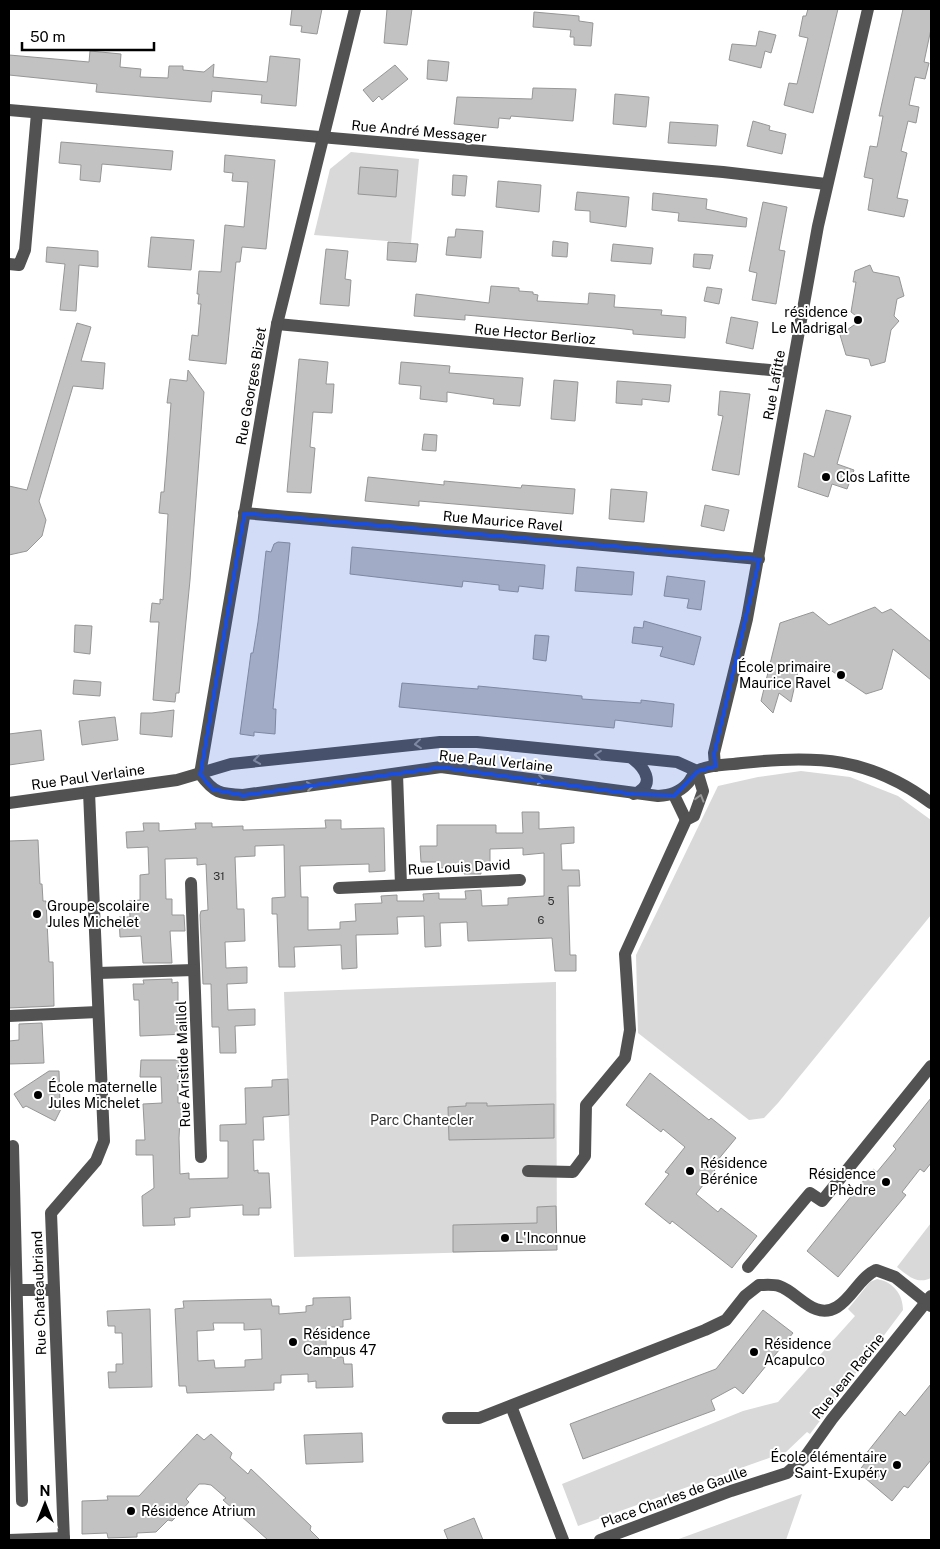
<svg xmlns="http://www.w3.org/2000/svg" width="940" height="1549" font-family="'Public Sans',sans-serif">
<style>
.green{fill:#d9d9d9}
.building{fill:#c2c2c2;stroke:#969696;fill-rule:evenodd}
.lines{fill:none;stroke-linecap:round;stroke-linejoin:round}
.minor{stroke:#525252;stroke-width:12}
.oneway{stroke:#979797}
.marked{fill:#1d4ed8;fill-opacity:0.2;stroke:#1d4ed8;stroke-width:4;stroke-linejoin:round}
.poi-dot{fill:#000;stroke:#fff;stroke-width:2}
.labels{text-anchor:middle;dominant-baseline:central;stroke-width:4;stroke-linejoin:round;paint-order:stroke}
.number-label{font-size:11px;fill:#303030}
.street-label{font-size:14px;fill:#000;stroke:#fff}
.poi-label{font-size:14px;fill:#000;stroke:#fff;text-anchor:start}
.park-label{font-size:14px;fill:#303030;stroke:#fff}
</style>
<rect width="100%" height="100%" fill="#fff"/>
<g class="green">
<path d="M351 152 419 159 411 243 314 235 330 169Z"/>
<path d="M801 771 850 777 898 796 931 820V915L778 1103 764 1118 749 1120 638 1033 636 955 718 786 758 777Z"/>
<path d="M556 982 557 1250 294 1257 284 992Z"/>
<path d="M931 1223V1278C917 1285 907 1275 897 1267Z"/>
<path d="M877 1279C893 1282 903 1294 903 1310L810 1434 807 1432 786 1452 578 1526 562 1484 743 1411 778 1402 855 1316 848 1309 870 1282Z"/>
<path d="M802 1494 786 1540H676Z"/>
</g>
<g class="building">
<path d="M292 9H322L317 34 301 32 302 26 290 25Z"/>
<path d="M387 9H412L407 45 384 43Z"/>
<path d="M808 9H838L813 113 784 105 789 83 797 84 808 38 799 36 803 16H806Z"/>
<path d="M903 9H931V29L924 62 929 63 925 79 915 77 909 105 919 107 916 123 908 121 901 151 907 153 897 198 908 200 904 217 868 210 873 179 864 177 870 146 877 147 883 116H879Z"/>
<path d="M534 12 579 16V21L593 23 591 46 574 45V37H570L571 30 533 27Z"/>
<path d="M759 31 776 35 771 53 765 51 761 68 729 60 732 44 756 46Z"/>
<path d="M90 51 121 54 120 67 141 69 140 77 168 78 169 66H183V70L204 72 214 64 213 77 267 82 270 56 300 59 296 106 261 103 262 95 212 91 211 102 96 92 97 84 9 75V55L89 62Z"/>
<path d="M428 60 449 62 447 81 427 79Z"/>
<path d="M395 65 408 79 382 100 379 96 373 102 363 90Z"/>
<path d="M533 88 576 89 573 121 511 116 510 119 499 118 498 128 454 124 457 97 532 99Z"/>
<path d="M615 94 649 97 646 127 613 124Z"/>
<path d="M753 121 770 126 769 130 786 134 782 154 747 146Z"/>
<path d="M670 122 718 125 716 146 668 143Z"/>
<path d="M61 142 173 151 171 170 102 164 100 182 80 180 81 165 59 163Z"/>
<path d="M225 155 275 160 266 249 242 247 240 262H236L226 364 189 360 192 335 198 336 201 304H198L199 294H197L199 271 221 272 225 225 244 227 248 182 232 181 233 173 224 172Z"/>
<path d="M360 167 398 170 396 197 358 194Z"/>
<path d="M453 175 467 176 465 196 452 195Z"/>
<path d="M498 181 541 185 539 212 496 207Z"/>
<path d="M577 192 629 197 626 227 590 222V211L575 210Z"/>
<path d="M653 193 707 199 706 209 747 218 746 227 678 221 679 213 652 210Z"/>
<path d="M763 202 787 207 779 250 785 251 776 304 752 300 757 273 749 271Z"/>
<path d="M456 229 483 231 481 258 446 255 448 237H455Z"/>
<path d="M151 237 194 240 191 270 148 267Z"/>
<path d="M553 241 568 243 567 257 552 256Z"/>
<path d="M388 242 418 244 416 262 387 260Z"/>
<path d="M613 244 653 248 651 264 611 261Z"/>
<path d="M47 247 98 251V267L79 265 76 311 60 310 65 264 46 262Z"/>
<path d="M326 249 348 251 345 279 351 280 349 306 320 304Z"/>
<path d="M694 254 713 255 710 269 693 267Z"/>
<path d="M870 265 873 272 899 277 904 296 897 299 894 316 899 321 891 330 885 362 871 366 869 359 846 355 840 335 861 320 851 312 856 282H853L855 271Z"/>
<path d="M491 286 519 288V291L533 292V294L538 295 537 301 588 304 589 293 615 295 614 307 662 310 661 315 686 317 685 338 633 334V330L616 328 465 315V320L414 316 416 294 489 303Z"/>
<path d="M707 287 722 289 719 304 704 301Z"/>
<path d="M731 317 758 322 753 349 726 343Z"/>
<path d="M77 323 91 327 81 361 105 363 103 389 73 386 39 501 46 520 42 536 27 551 9 555V486L27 490Z"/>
<path d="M299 359 328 362 326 384H334L332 413 313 412 310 447 315 448 311 493 287 492Z"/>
<path d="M401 362 450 366 449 373 523 378 520 406 493 404 494 399 447 392V402L420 399 421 386 399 384Z"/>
<path d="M188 370 204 392 190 580 179 693H176L175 702 153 700 159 622H150L152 603 160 604V599L163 600 168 514 159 513 161 492H164L167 455 171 403H167L170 379 187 381Z"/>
<path d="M554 380 578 382 575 421 551 419Z"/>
<path d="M617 381 671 385 669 402 642 399V405L616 403Z"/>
<path d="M720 391 750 394 739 475 712 470 723 416 718 415Z"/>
<path d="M826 410 851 416 837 464 854 470 847 489 832 484 828 497 798 487 804 453 814 457Z"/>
<path d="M424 434 437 435 436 451 422 450Z"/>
<path d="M368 477 444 485V481L521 488 522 485 575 489 573 514 419 501V506L365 501Z"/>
<path d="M611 489 647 492 644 522 609 519Z"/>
<path d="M705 505 729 510 724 531 701 526Z"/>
<path d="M278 542 290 543 273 709H276L275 734 254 732V736L240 734 251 653H253L258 622 266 551 271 552 274 544Z"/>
<path d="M352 547 545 565 543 589 519 586 518 592 499 590V585L463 581 462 587 350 574Z"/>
<path d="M577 567 634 572 632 595 575 591Z"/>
<path d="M667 576 705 581 701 610 687 608 689 599 664 596Z"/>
<path d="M875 607 882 613 891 609 931 642V680L893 649 882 689 866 694 817 661 799 667 791 702 779 693 773 713 761 701 780 623 813 612 829 625Z"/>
<path d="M644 621 701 637 694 665 660 656 663 647 632 643 634 627 643 628Z"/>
<path d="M75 625 92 626 90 654 74 652Z"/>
<path d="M535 635 549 636 546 661 533 659Z"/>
<path d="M74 680 101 682 100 696 73 694Z"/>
<path d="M402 683 478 689V686L582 696V699L641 703V700L674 704 672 727 615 720 614 728 399 707Z"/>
<path d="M174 710 172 737 140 734 141 713H152Z"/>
<path d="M115 717 118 740 82 745 79 721Z"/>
<path d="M41 730 44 760 9 765V734Z"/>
<path d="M522 812H539V829L574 827V843L561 844 562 870H579L580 886H568L570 955H576V971H555L552 938 468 941 467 922 440 923 441 946 425 947 424 916 397 917 398 934 356 935 357 968 342 969 341 945 294 947 295 967H279L277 914H272V898L285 897 284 845 255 846V856L235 857 237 909H244L245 941 225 942 226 968 247 967V983L227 984 228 1010 255 1009V1025L235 1026 236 1053H220L219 1027H212L211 984H203L200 915 201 911 208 910 206 864 197 865V858L165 859 166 899H172V915H184L185 931H170L172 963H143L141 936 120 937 119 917H130L129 901 140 900V875L149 874 148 847 127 848 126 832 144 831 143 823H159V831L196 829 195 823H212V827L243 826V830L326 828 325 820H341V829L384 828 385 871 369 872V864L300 866 301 897H308V930L340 929V922L356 921 355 904 382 903 381 896 397 895V901H424L423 894 439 893V899H466L465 891 481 890 482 906 508 905V898L544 896V853L523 855V848L490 849V867H480L481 874H464V867L438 868V862H421L420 846H437V825H496V833H523Z"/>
<path d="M38 840 40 884H42L43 901H46L49 962H53L54 1006 9 1008V841Z"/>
<path d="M172 979V983L178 982V1019L185 1018 186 1034 140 1036 139 1000H134L133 984H144L143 980Z"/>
<path d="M42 1023 44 1063 9 1064V1041L19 1040V1024Z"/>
<path d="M141 1060H185V1076H178V1103H187V1118H180L179 1138 180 1174 189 1173V1179L228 1178V1141H220V1125L246 1124 245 1088 272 1087V1080L288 1079 289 1115 263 1117 264 1140H253L254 1171 258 1170V1173H269L271 1208H259V1215H243V1205L190 1208V1217L174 1218 175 1225 143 1226 142 1196 154 1188 153 1155H136V1140H145L143 1104 162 1103 161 1077H140Z"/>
<path d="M49 1071H59L60 1103 63 1105 55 1121 26 1106 23 1108 14 1094Z"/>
<path d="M650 1073 709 1120 711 1118 736 1138 712 1167 715 1170 696 1194 718 1212 721 1208 757 1236 732 1268 672 1221 670 1224 645 1204 669 1174 665 1172 685 1147 663 1129 661 1132 626 1105Z"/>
<path d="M931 1098V1163L924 1172 920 1169 902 1192 906 1195 838 1277 807 1251 873 1169 877 1172 896 1149 893 1146Z"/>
<path d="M466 1103H487V1106L554 1104V1138L449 1140 448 1107 466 1106Z"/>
<path d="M556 1206 557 1250 453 1252V1225L537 1223V1207Z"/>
<path d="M350 1297 351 1319 343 1320V1327H326V1342L327 1357H343L344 1364H352L353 1387 316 1388V1381L308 1382V1374L281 1375V1383H274V1390L187 1393 186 1386H179L175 1309 184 1308 183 1301 271 1299 272 1306H279V1314L306 1312V1306L313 1305V1298ZM213 1323H244V1330L261 1329 262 1359 245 1360V1367L215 1368 214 1360 198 1361 197 1331 214 1330Z"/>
<path d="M150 1309 152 1387 109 1388 108 1372H116V1364H123L122 1333H115V1326H108L107 1311Z"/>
<path d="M763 1310 793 1333 743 1394 735 1387 711 1400 715 1410 583 1459 570 1424 716 1369Z"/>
<path d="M931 1384V1460L908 1488 904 1486 892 1501 858 1472 869 1458 865 1455 900 1411 905 1416Z"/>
<path d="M362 1433 363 1462 306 1464 304 1435Z"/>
<path d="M197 1434 204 1440 211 1434 232 1453 230 1458 248 1474 251 1469 311 1526 310 1530 320 1540H268L223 1500 226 1498 211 1485 205 1484H199L186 1499 189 1502 172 1521 168 1520 156 1532 137 1533V1537L108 1538 107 1533 82 1534V1501L108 1500 107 1496H139Z"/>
<path d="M474 1518 483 1540H448L444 1530Z"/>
</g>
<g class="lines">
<g class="minor">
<path d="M9 110 723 172 826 184"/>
<path d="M9 264 19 265 25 250 37 113"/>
<path d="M277 324 791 372"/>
<path d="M244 513 759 559"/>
<path d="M633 759C647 770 655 786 634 794"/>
<path d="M715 766 714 753 747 619 818 226 868 9"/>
<path d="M200 774 277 324 355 9"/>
<path d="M200 774C214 793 220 794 243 795L441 767 658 796C670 795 679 793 688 783 691 780 693 773 697 771 709 764 729 765 742 763 816 755 870 757 931 803"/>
<path d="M397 774 401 885"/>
<path d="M674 795 686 820"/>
<path d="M9 803 177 780 231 764 440 742H477L677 762 697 771"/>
<path d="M191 883 201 1157"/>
<path d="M339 888 520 880"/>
<path d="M98 973 194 970"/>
<path d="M9 1016 98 1012"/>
<path d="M13 1146 22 1501"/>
<path d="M528 1171 573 1172 585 1156 586 1105 625 1058 630 1030 625 954 686 820 694 816 703 791 697 771"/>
<path d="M748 1267 810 1193 822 1201 931 1066"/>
<path d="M17 1290H54"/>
<path d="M511 1406 563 1540"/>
<path d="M448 1418H479L705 1330 726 1320 745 1296 759 1285C765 1285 773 1284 779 1286 798 1292 814 1321 837 1307 853 1297 859 1278 876 1270L895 1277 931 1306"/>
<path d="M9 1540 64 1538"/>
<path d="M64 1540 51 1213 96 1161 104 1141 89 792"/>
<path d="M600 1540 731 1491 787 1473 805 1457 832 1419 931 1296"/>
</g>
</g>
<defs><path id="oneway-chevron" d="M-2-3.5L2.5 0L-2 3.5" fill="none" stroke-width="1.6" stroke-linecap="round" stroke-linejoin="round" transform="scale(1.25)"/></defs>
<g class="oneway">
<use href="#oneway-chevron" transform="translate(418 744) rotate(174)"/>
<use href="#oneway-chevron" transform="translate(598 755) rotate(-174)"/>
<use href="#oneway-chevron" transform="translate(257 760) rotate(172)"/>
<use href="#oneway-chevron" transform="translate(541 780) rotate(9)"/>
<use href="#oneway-chevron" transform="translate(310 786) rotate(-8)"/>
<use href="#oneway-chevron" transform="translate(700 798) rotate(-73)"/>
</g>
<path class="marked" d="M244 513 759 559 714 753 715 766 697 771 674 795 634 794 441 767 243 795 212 789 200 774Z"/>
<g class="poi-dot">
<circle cx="858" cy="320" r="5"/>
<circle cx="826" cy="477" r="5"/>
<circle cx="841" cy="675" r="5"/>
<circle cx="37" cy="914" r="5"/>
<circle cx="38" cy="1095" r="5"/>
<circle cx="690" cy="1171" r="5"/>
<circle cx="886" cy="1182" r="5"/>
<circle cx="505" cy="1238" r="5"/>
<circle cx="293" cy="1342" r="5"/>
<circle cx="754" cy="1352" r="5"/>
<circle cx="897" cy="1465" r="5"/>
<circle cx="131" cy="1511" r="5"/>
</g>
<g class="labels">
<g class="number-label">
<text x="219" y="876">31</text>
<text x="551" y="901">5</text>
<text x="541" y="920">6</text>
</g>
<g class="street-label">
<text transform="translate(419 131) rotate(5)">Rue André Messager</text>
<text transform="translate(535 334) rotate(5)">Rue Hector Berlioz</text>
<text transform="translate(774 385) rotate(-80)">Rue Lafitte</text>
<text transform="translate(251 386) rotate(-80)">Rue Georges Bizet</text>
<text transform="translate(503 521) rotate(5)">Rue Maurice Ravel</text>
<text transform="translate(496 761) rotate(6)">Rue Paul Verlaine</text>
<text transform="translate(88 777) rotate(-8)">Rue Paul Verlaine</text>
<text transform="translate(459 867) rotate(-3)">Rue Louis David</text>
<text transform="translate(183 1064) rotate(-92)">Rue Aristide Maillol</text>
<text transform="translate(39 1293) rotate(-92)">Rue Chateaubriand</text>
<text transform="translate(848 1376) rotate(-51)">Rue Jean Racine</text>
<text transform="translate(674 1497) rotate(-20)">Place Charles de Gaulle</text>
</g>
<g class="poi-label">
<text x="848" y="312" text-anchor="end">résidence<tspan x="848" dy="16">Le Madrigal</tspan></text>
<text x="836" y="477">Clos Lafitte</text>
<text x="831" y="667" text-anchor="end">École primaire<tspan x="831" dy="16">Maurice Ravel</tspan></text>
<text x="47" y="906">Groupe scolaire<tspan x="47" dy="16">Jules Michelet</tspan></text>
<text x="48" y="1087">École maternelle<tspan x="48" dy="16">Jules Michelet</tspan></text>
<text x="700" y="1163">Résidence<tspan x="700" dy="16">Bérénice</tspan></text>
<text x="876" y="1174" text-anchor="end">Résidence<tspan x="876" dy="16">Phèdre</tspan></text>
<text x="515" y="1238">L'Inconnue</text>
<text x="303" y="1334">Résidence<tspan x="303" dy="16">Campus 47</tspan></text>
<text x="764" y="1344">Résidence<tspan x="764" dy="16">Acapulco</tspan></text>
<text x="887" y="1457" text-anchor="end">École élémentaire<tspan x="887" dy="16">Saint-Exupéry</tspan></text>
<text x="141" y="1511">Résidence Atrium</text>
</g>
<g class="park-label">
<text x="422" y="1120">Parc Chantecler</text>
</g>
</g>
<rect width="940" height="1549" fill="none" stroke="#000000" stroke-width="20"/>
<g transform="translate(45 1504)" stroke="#ffffff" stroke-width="4" paint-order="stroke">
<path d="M0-4L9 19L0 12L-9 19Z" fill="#000000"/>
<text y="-8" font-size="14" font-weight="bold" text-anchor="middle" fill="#000000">N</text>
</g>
<path d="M22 42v8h132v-8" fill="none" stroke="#000000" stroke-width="2.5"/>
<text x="30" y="42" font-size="15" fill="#000000" stroke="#ffffff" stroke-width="4" paint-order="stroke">50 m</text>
</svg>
